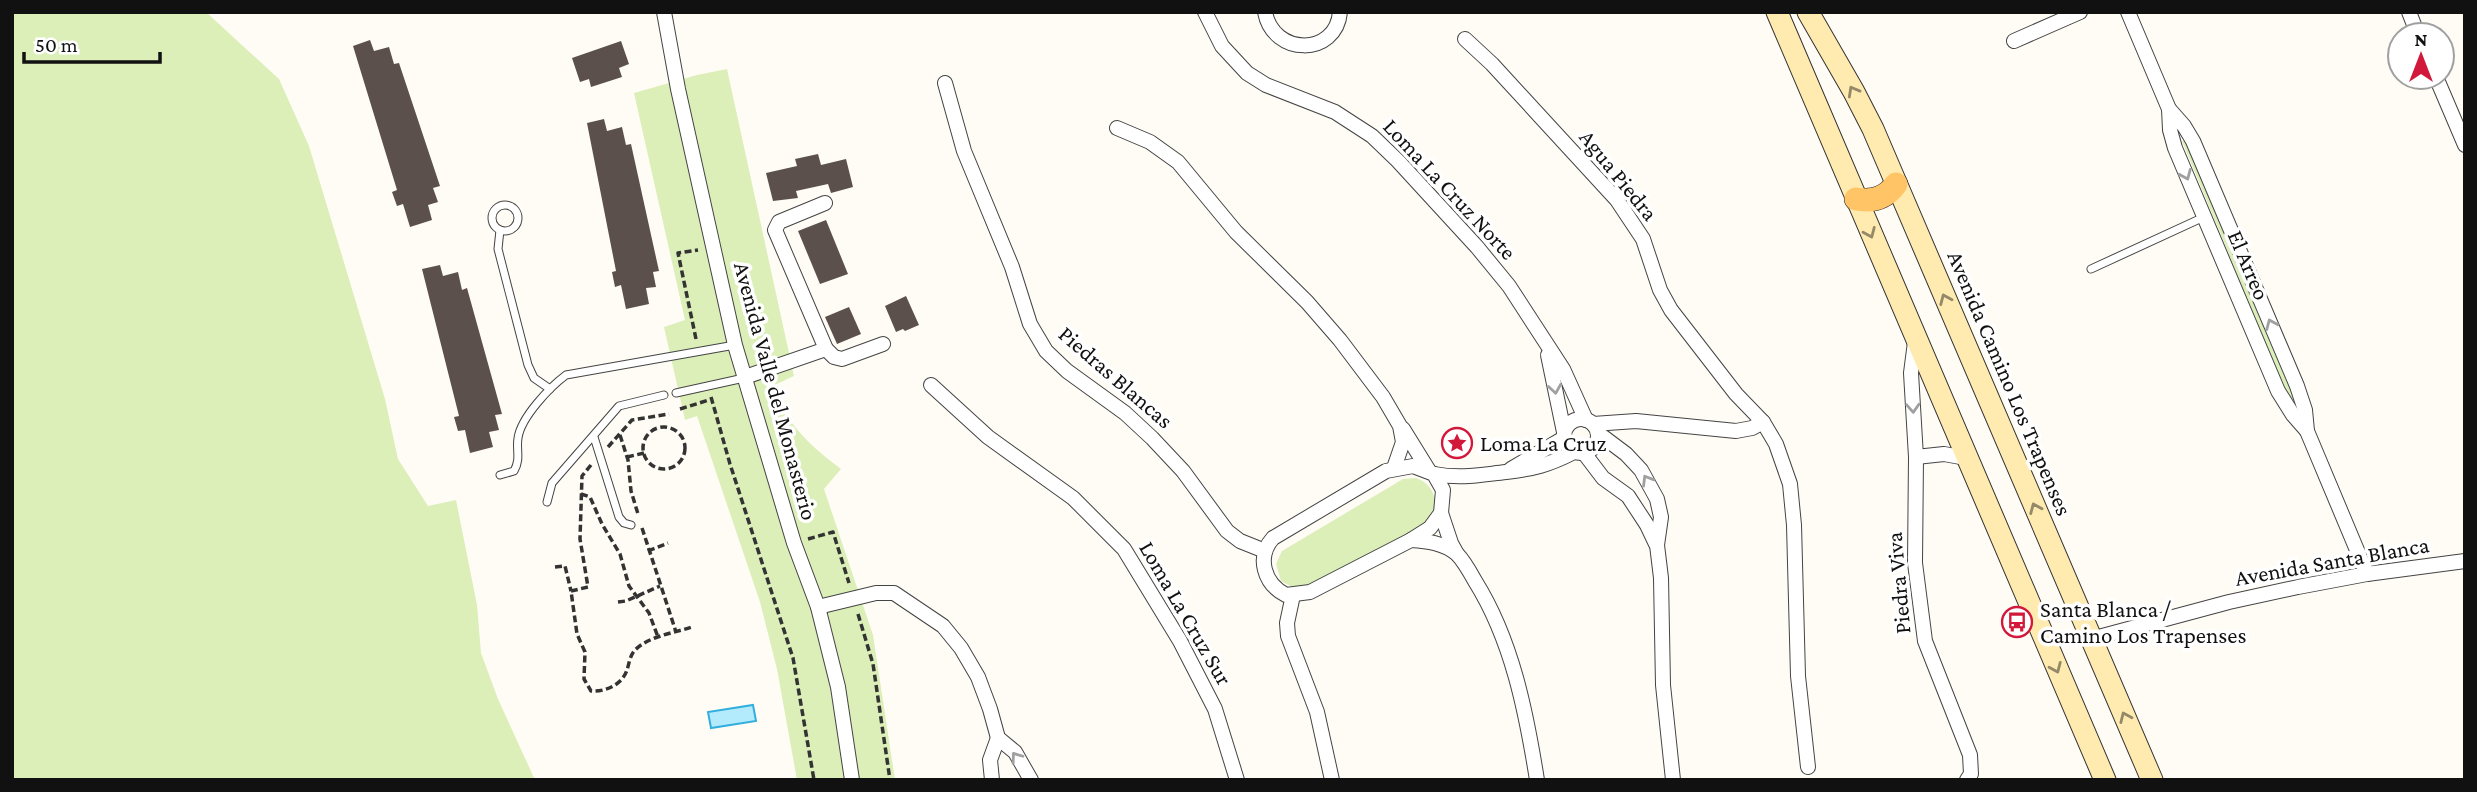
<svg xmlns="http://www.w3.org/2000/svg" width="2477" height="792" font-family="'Crimson Pro',serif">
<style>
.green{fill:#dcefb9}
.water{fill:#b4ebfc;stroke:#32afdc;stroke-width:2}
.building{fill:#5b504c}
.lines{fill:none;stroke-linecap:round;stroke-linejoin:round}
.service-casing{stroke:#444;stroke-width:9}
.minor-casing{stroke:#444;stroke-width:16}
.secondary-casing{stroke:#333;stroke-width:23}
.primary-casing{stroke:#222;stroke-width:24}
.path{stroke:#333;stroke-width:3.5;stroke-dasharray:7 3.5;stroke-linecap:butt}
.service{stroke:#fff;stroke-width:7}
.minor{stroke:#fff;stroke-width:14}
.secondary{stroke:#ffebb0;stroke-width:21}
.primary{stroke:#ffc465;stroke-width:23}
.oneway{stroke:#948968}
.oneway2{stroke:#a0a0a0}
.labels{text-anchor:middle;dominant-baseline:central;stroke-width:7;stroke-linejoin:round;paint-order:stroke}
.street-label{font-size:23px;fill:#111;stroke:#fff}
.poi-label{font-size:23px;fill:#111;stroke:#fff;text-anchor:start}
</style>
<rect width="100%" height="100%" fill="#fffcf5"/>
<g class="green">
<path d="M12 12H206L279 79 309 146 385 399 398 459 428 506 456 500 477 605 481 653 498 699 535 780H12Z"/>
<path d="M727 69 794 376 768 388C790 424 807 444 841 469L824 489 873 635 895 780H797L777 669 760 602 697 416 685 420 664 327 685 320 634 93 697 75Z"/>
<path d="M2182 141H2186L2188 148 2294 399H2289Z"/>
<path d="M1416 478C1431 483 1440 499 1432 515 1430 519 1425 524 1421 528L1304 589 1294 588 1281 581 1276 564 1282 551 1403 479Z"/>
</g>
<path class="water" d="M753 705 756 721 711 728 708 712Z"/>
<g class="building">
<path d="M370 40 374 51 389 47 394 64 399 63 440 186 433 188 438 202 428 205 432 220 410 227 403 204 397 206 392 192 397 190 353 46Z"/>
<path d="M621 41 629 64 619 68 622 77 591 87 589 79 580 82 572 58Z"/>
<path d="M604 119 607 131 622 127 626 145 631 144 659 271 653 272 656 287 646 288 649 304 626 309 621 285 615 287 612 272 616 271 587 123Z"/>
<path d="M818 154 821 165 846 159 853 187 831 193 828 184 796 191 798 198 773 201 766 173 797 166 795 159Z"/>
<path d="M826 220 848 274 820 284 798 231Z"/>
<path d="M440 265 443 276 458 272 462 290 467 288 502 414 495 415 499 430 489 432 493 447 470 453 465 430 458 431 454 417 459 416 422 269Z"/>
<path d="M906 296 919 325 905 331 903 329 896 332 885 306Z"/>
<path d="M849 307 861 334 837 344 825 317Z"/>
</g>
<g class="lines">
<g class="service-casing">
<g id="service">
<circle cx="505" cy="218" r="13"/>
<path d="M500 230 498 249 528 365 534 378 550 389"/>
<path d="M2091 269 2204 217"/>
<path d="M676 393 744 378"/>
<path d="M594 437 619 517 624 523 631 525"/>
<path d="M500 475 514 471C521 459 516 450 518 438 521 417 550 387 566 375L735 345"/>
<path d="M547 502 552 483 619 406 664 395"/>
</g>
</g>
<g class="minor-casing">
<g id="minor">
<path d="M664 12 678 89 735 345 794 543 818 607 838 687 852 780"/>
<path d="M1205 12 1222 46 1247 73 1266 85 1335 112 1372 136 1398 161 1477 247 1509 286 1563 369 1586 420"/>
<path d="M1265 12C1273 56 1336 57 1340 12"/>
<path d="M2128 12 2169 109 2184 126 2193 141 2297 386 2305 410 2307 431 2367 574"/>
<path d="M2409 12 2418 35"/>
<path d="M1465 39 1492 64 1617 200 1643 239 1660 290 1671 310 1736 394 1763 422 1776 444 1790 484 1794 525 1798 676 1808 767"/>
<path d="M2014 41 2080 12"/>
<path d="M2436 77 2465 145"/>
<path d="M945 83 964 151 1012 267 1030 324 1046 351 1067 371 1125 413 1152 438 1183 471 1227 531 1240 541 1265 551"/>
<path d="M2169 109 2170 130 2175 148 2278 391 2293 415 2307 431"/>
<path d="M1117 128 1150 142 1178 162 1236 232 1307 302 1340 340 1383 397 1400 426 1403 442 1394 468"/>
<path d="M825 203 779 222 775 230 826 349 834 357 842 359 883 344"/>
<path d="M1915 342 1911 373 1916 457 1944 454 1966 458"/>
<path d="M1548 355 1564 432"/>
<path d="M745 377 826 349"/>
<path d="M931 385 988 437 1073 498 1124 549 1180 641 1215 709 1237 780"/>
<circle cx="1581" cy="436" r="17"/>
<path d="M1593 424 1636 421 1736 431 1752 428 1763 422"/>
<path d="M1403 429 1429 471"/>
<path d="M1598 433 1626 454 1641 470 1657 499 1661 517 1657 545 1661 578 1663 685 1673 780"/>
<path d="M1584 453 1603 478 1628 496 1647 525 1656 544"/>
<path d="M1916 457 1915 563 1925 641 1970 755 1971 774 1967 780"/>
<path d="M1413 466 1434 474 1443 490 1441 513 1430 528 1411 540 1310 592 1286 595C1264 584 1256 557 1273 538L1386 471Z"/>
<path d="M1511 469 1564 438"/>
<path d="M1434 474C1461 479 1479 475 1506 472 1533 469 1549 465 1574 452"/>
<path d="M1441 513 1451 543 1457 554"/>
<path d="M1411 540C1427 541 1444 543 1457 554 1464 561 1470 572 1475 581 1512 640 1526 711 1537 780"/>
<path d="M1293 595 1287 623 1288 636 1317 712 1332 780"/>
<path d="M818 607 876 593H894L943 626 961 648 978 677 990 709 998 738 1015 752 1031 780"/>
<path d="M2091 639 2229 602 2298 587 2367 574 2465 561"/>
<path d="M992 780 990 760 998 738"/>
</g>
</g>
<g class="secondary-casing">
<g id="secondary">
<path d="M1777 12 2105 780"/>
<path d="M1808 12 1854 92 1873 129 2152 780"/>
</g>
</g>
<g class="primary-casing">
<path id="primary" d="M1856 199C1873 202 1886 198 1896 184"/>
</g>
<g class="path">
<path d="M696 339 678 253 698 250"/>
<path d="M711 397 730 464 793 658 814 780"/>
<path d="M680 409 709 400"/>
<circle cx="664" cy="448" r="21"/>
<path d="M620 435 628 460 631 491 638 514"/>
<path d="M608 447 632 420 669 414"/>
<path d="M627 457 644 453"/>
<path d="M591 465 582 476 580 539 588 587 571 591 577 634 585 652 584 679 591 691C605 692 622 685 627 670 629 664 630 655 635 650 649 636 674 633 692 627"/>
<path d="M581 494 590 497 602 524 620 554 629 586 649 613 658 637"/>
<path d="M642 528 676 632"/>
<path d="M808 539 833 532 849 583"/>
<path d="M648 551 668 543"/>
<path d="M555 567 565 566 571 591"/>
<path d="M618 602 626 601 660 586"/>
<path d="M858 614 873 664 890 780"/>
</g>
<use href="#service" class="service"/>
<use href="#minor" class="minor"/>
<use href="#secondary" class="secondary"/>
<use href="#primary" class="primary"/>
</g>
<defs><path id="oneway-chevron" d="M-2-3.5L2.5 0L-2 3.5" fill="none" stroke-width="1.6" stroke-linecap="round" stroke-linejoin="round" transform="scale(1.75)"/></defs>
<g class="oneway">
<use href="#oneway-chevron" transform="translate(1853 91) rotate(-119)"/>
<use href="#oneway-chevron" transform="translate(1870 233) rotate(67)"/>
<use href="#oneway-chevron" transform="translate(1945 299) rotate(-113)"/>
<use href="#oneway-chevron" transform="translate(2035 508) rotate(-113)"/>
<use href="#oneway-chevron" transform="translate(2056 668) rotate(67)"/>
<use href="#oneway-chevron" transform="translate(2125 717) rotate(-114)"/>
</g>
<g class="oneway2">
<use href="#oneway-chevron" transform="translate(2186 175) rotate(67)"/>
<use href="#oneway-chevron" transform="translate(2271 324) rotate(-113)"/>
<use href="#oneway-chevron" transform="translate(1555 389) rotate(81)"/>
<use href="#oneway-chevron" transform="translate(1913 408) rotate(87)"/>
<use href="#oneway-chevron" transform="translate(1647 480) rotate(-121)"/>
<use href="#oneway-chevron" transform="translate(1016 757) rotate(-126)"/>
</g>
<defs>
<g id="sight-ring" transform="scale(1.575)"><circle r="9.5" fill="#fff" stroke="#d2183b" stroke-width="1.5"/><path d="M0-6L1.8-2.2L6-1.7L2.9 1.2L3.7 5.4L0 3.3L-3.7 5.4L-2.9 1.2L-6-1.7L-1.8-2.2Z" fill="#d2183b"/></g>
<g id="bus-ring" transform="scale(1.575)"><circle r="9.5" fill="#fff" stroke="#d2183b" stroke-width="1.5"/><path d="M-5-6H5V4H4V6H2V4H-2V6H-4V4H-5ZM-3.5-4V0h7V-4ZM-3.5 1.2v1.5H-2V1.2ZM2 1.2v1.5H3.5V1.2Z" fill="#d2183b"/></g>
</defs>
<g fill-rule="evenodd">
<use href="#sight-ring" x="1457" y="443"/>
<use href="#bus-ring" x="2017" y="622"/>
</g>
<g class="labels">
<g class="street-label">
<text transform="translate(1619 175) rotate(51)">Agua Piedra</text>
<text transform="translate(1450 189) rotate(47)">Loma La Cruz Norte</text>
<text transform="translate(2249 265) rotate(67)">El Arreo</text>
<text transform="translate(1116 377) rotate(41)">Piedras Blancas</text>
<text transform="translate(2010 383) rotate(67)">Avenida Camino Los Trapenses</text>
<text transform="translate(776 391) rotate(75)">Avenida Valle del Monasterio</text>
<text transform="translate(2332 561) rotate(-10)">Avenida Santa Blanca</text>
<text transform="translate(1898 583) rotate(-95)">Piedra Viva</text>
<text transform="translate(1186 613) rotate(60)">Loma La Cruz Sur</text>
</g>
<g class="poi-label">
<text x="1480" y="443">Loma La Cruz</text>
<text x="2040" y="609">Santa Blanca /<tspan x="2040" dy="26">Camino Los Trapenses</tspan></text>
</g>
</g>
<rect width="2477" height="792" fill="none" stroke="#111111" stroke-width="28"/>
<g transform="translate(2421 56)"><circle r="33" fill="#ffffff" stroke="#a0a0a0" stroke-width="2"/>
<path d="M0-5L12 26L0 18L-12 26Z" fill="#d2183b"/>
<text y="-10" font-size="19" font-weight="bold" text-anchor="middle" fill="#111111">N</text>
</g>
<path d="M24 52v10h136v-10" fill="none" stroke="#111111" stroke-width="3.5"/>
<text x="35" y="52" font-size="21" fill="#111111" stroke="#ffffff" stroke-width="5" paint-order="stroke">50 m</text>
</svg>
